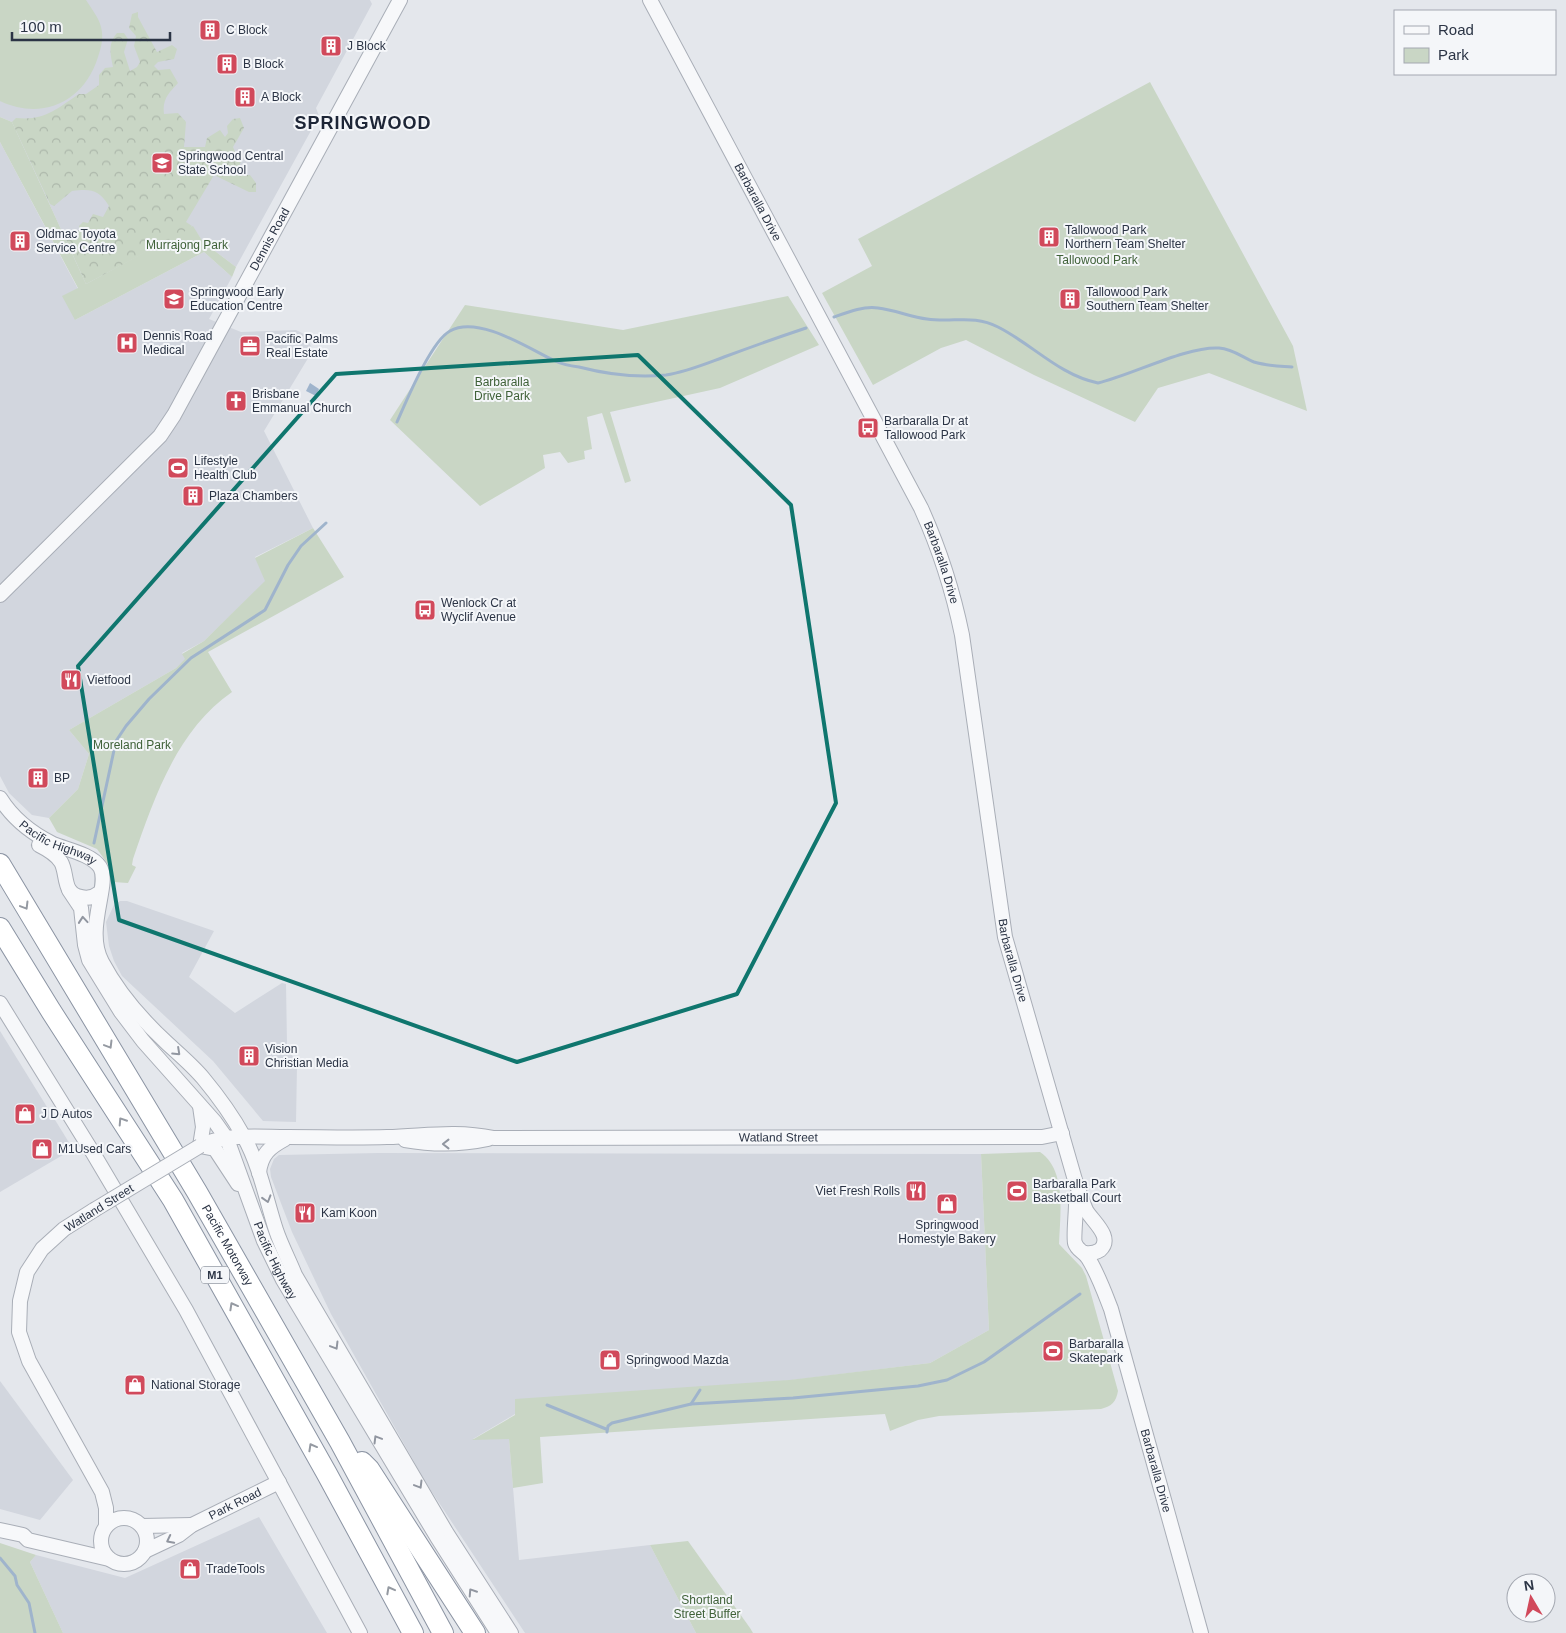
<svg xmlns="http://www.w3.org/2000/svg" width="1566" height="1633" font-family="Helvetica,sans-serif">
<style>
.built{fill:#d2d6de}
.green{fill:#c9d6c5}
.forest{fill:url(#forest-crowns)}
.water{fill:#9fb4cc}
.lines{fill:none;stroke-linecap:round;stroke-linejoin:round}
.stream{stroke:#9fb4cc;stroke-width:3}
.tertiary-casing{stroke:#a9aeb7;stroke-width:16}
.motorway-casing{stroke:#8b94a3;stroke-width:22}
.tertiary{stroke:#f7f8fa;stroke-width:14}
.motorway{stroke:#fff;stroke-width:20}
.tertiary-bridge-casing{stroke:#a9aeb7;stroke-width:16;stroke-linecap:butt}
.tertiary-bridge{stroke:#f7f8fa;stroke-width:14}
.oneway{stroke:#959aa2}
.oneway2{stroke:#9196a0}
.marked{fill:none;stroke:#0f766e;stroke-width:4;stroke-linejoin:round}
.labels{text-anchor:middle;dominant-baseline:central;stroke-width:4;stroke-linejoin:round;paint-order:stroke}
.shield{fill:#f4f6f9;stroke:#676e7b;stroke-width:1}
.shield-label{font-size:11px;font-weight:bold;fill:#2b3445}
.poi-label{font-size:12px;fill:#2b3445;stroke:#f4f6f9;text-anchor:start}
.street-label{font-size:12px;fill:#2b3445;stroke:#f4f6f9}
.park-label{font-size:12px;fill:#3f6138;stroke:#f4f6f9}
.district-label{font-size:18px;font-weight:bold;letter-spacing:1px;fill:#1d2536;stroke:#f4f6f9}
</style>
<defs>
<pattern id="forest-crowns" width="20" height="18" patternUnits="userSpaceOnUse" patternTransform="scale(1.25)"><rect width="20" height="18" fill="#c9d6c5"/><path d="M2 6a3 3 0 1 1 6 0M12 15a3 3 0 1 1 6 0" fill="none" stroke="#adb8ab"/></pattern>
</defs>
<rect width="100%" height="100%" fill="#e4e7ec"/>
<g class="built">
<path d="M0 0H370L372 4 316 108 319 116 236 267 203 242 193 227 86 284 12 122 0 117Z"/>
<path d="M0 142 78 289 75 320 204 252 232 277 209 319 241 332 296 330 304 334 315 353 310 355 264 431 313 528 255 557 266 581 204 641 182 653 186 659 176 668 69 730 89 754 78 789 49 818 32 815 9 793 0 776Z"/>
<path d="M120 901H127L214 931 189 977 235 1013 282 983 286 984 287 1044 297 1066 296 1122 263 1121 213 1061 122 976 114 961 109 946 106 922 114 905Z"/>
<path d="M0 1031 73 1149 0 1192Z"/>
<path d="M379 1153 981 1154 989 1330 930 1363 515 1414 473 1439H509L519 1560 650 1545 696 1633H525L426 1483 331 1314 292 1232 271 1177 270 1169 274 1159 279 1155Z"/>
<path d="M0 1381 73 1480 40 1520 0 1509Z"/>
<path d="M259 1517 327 1633H63L30 1562 36 1555 125 1578Z"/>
</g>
<g class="green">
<path d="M0 0H86C91 8 99 18 101 27 104 38 101 48 98 57 84 102 42 121 0 101Z"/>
<path d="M1150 82 1293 346 1307 411 1209 373 1158 388 1135 422 1034 375 966 340 941 348 873 385 822 293 872 266 858 239Z"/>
<path d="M0 117 12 122 86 284 193 226 203 242 236 267 232 277 204 252 75 320 62 296 78 288 0 142Z"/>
<path d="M788 296 819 345 720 388 610 412 631 481 625 483 602 413 587 417 592 449 584 451 585 459 568 463 560 452 543 455 545 468 480 506 390 420 465 305 623 330Z"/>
<path d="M313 528 344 577 208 652 232 692C177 730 154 798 133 859L132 865 136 867 128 883 113 882 110 867 97 849 57 832 49 818 78 789 89 754 69 730 176 668 185 659 182 654 204 641 265 581 255 558Z"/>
<path d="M1040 1152C1067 1170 1060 1215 1059 1244L1082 1268 1086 1276 1118 1391C1116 1402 1112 1406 1101 1409L939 1416 918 1420 890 1431 885 1414 540 1437 543 1483 513 1488 509 1439 472 1440 515 1415V1399L789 1380 930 1363 989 1330 981 1154Z"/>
<path d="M688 1541 750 1628 753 1633H696L650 1545Z"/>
<path d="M0 1543 36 1555 30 1562 63 1633H0Z"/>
</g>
<path class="forest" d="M138 12V17L157 52 172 45 177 49 174 59 158 62 154 66 158 70 170 69 178 83C169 93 162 99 164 114L178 113 186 122 184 147H205L207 138 220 130 225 137 228 133 227 126 233 119 240 118 244 128 233 147 236 154 242 159 238 169 242 175H250L256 183V192H249L214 175 186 222 192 226 189 229 86 284 64 235 66 232 74 233 79 230V226L83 222 88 223 93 214 103 217 109 206C98 189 91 189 72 191L54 206 50 204 12 122 16 118C45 121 56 109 79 94H86L99 85V75L105 68 113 67C110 54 108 43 117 33H124L128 39 124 52 130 71 137 67 140 62 134 46 136 36 129 28 132 14Z"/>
<path class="water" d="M310 383 319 389 316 396 306 391Z"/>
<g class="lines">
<g class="stream">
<path d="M834 317C848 312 863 306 878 308 895 310 911 317 927 319 953 323 973 314 998 327 1032 344 1059 375 1098 383 1132 375 1187 346 1219 348 1233 349 1242 357 1254 362 1267 366 1279 366 1292 367"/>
<path d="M397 422C406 402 431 341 450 331 478 315 528 348 553 360 561 364 570 366 579 367 606 374 638 378 666 375 686 372 705 364 724 357 751 347 779 337 806 328"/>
<path d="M94 843 116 741 126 726 149 699 191 658 265 610 288 565 301 546 326 523"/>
<path d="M691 1404 700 1390"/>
<path d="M547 1405 606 1429"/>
<path d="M607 1432 608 1426 612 1423 691 1404 793 1398 918 1386 947 1380 984 1362 1080 1294"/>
<path d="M0 1558 15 1576 17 1585 29 1603 35 1633"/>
</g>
<g class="tertiary-casing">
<g id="tertiary">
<path id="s1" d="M650 0 921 508C940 550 953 591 962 635L1005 937 1075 1180C1079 1190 1082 1201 1086 1210 1092 1221 1114 1237 1100 1250 1095 1253 1091 1254 1085 1253"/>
<path id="s2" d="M0 595 160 436 174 415 400 0"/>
<path id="s3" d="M0 798C13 819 31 833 53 844 68 850 91 854 100 867 111 884 84 929 102 962 119 994 142 1020 168 1044 180 1055 193 1066 203 1078 218 1096 233 1117 244 1137 260 1166 266 1199 276 1230 281 1245 289 1260 295 1275L446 1532 511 1633"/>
<path d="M39 845C47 849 56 854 61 862 68 874 62 894 81 897 88 899 94 897 99 893"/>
<path id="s4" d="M69 890 81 908 85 945 89 960 121 1012 143 1041 215 1122 227 1139 264 1241 283 1280 437 1537 498 1633"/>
<path d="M0 1003 93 1153 186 1310 360 1633"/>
<path d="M405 1140C433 1145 460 1145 488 1139"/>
<path id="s5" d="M200 1146C225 1133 259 1137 287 1137 320 1137 354 1138 387 1137 426 1136 454 1130 494 1138L1042 1137 1062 1133"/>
<path d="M200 1146 215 1149 238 1184"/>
<path d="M200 1146 203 1127 200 1106"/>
<path d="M259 1173C261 1154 270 1147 285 1139"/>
<path id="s6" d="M1076 1196C1077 1206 1073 1238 1075 1243 1077 1250 1084 1252 1088 1258 1098 1274 1104 1291 1111 1309L1201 1633"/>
<path d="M94 1210 64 1229 42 1249 27 1272 20 1301 19 1332 29 1361 102 1492 106 1508V1525"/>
<circle cx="124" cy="1541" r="23"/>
<path d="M142 1526 192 1525"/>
<path d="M0 1530 23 1535 28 1540 109 1559"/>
<path id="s7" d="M145 1551 179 1535 192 1525 279 1482"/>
</g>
</g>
<g class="motorway-casing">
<g id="motorway">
<path id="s8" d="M0 864 197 1192 340 1442 443 1633"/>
<path d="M0 928 51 1011 173 1200 327 1474 413 1633"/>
<path d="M362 1462 369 1469 475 1633"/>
</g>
</g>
<use href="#tertiary" class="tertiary"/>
<use href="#motorway" class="motorway"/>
<g class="tertiary-bridge-casing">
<path id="tertiary-bridge" d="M94 1210 200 1146"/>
</g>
<use href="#tertiary-bridge" class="tertiary-bridge"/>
</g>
<defs><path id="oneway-chevron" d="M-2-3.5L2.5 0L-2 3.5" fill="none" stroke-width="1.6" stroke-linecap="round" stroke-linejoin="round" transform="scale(1.25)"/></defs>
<g class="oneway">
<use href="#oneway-chevron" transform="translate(25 906) rotate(59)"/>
<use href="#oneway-chevron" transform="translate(109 1045) rotate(59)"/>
<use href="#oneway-chevron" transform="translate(122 1121) rotate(-123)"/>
<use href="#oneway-chevron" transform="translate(233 1306) rotate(-119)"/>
<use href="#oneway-chevron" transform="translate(312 1447) rotate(-119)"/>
<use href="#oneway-chevron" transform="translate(390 1590) rotate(-118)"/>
</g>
<g class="oneway2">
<use href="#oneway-chevron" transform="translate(83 920) rotate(-95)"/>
<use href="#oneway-chevron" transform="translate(177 1052) rotate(43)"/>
<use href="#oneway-chevron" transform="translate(446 1144) rotate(180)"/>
<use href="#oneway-chevron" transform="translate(267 1199) rotate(73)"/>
<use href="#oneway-chevron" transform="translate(335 1346) rotate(59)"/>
<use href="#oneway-chevron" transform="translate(377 1439) rotate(-121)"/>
<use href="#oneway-chevron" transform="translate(419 1485) rotate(59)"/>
<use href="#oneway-chevron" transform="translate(170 1540) rotate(153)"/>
<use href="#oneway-chevron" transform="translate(472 1592) rotate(-123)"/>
</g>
<path class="marked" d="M638 355 791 505 836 803 737 994 517 1062 119 920 78 666 336 374Z"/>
<defs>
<g id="building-square" transform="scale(1.125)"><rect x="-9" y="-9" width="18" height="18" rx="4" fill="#d1495b" stroke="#f4f6f9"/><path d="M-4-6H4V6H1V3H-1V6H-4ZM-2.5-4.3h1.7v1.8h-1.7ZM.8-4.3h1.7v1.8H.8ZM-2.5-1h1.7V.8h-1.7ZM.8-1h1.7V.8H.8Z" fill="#fff"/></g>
<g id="school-square" transform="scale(1.125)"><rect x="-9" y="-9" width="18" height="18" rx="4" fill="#d1495b" stroke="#f4f6f9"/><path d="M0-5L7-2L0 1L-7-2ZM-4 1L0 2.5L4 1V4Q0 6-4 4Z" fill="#fff"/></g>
<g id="hospital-square" transform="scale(1.125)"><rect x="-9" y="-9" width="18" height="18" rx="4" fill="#d1495b" stroke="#f4f6f9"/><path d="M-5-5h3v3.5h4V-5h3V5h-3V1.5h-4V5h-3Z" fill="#fff"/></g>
<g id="office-square" transform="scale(1.125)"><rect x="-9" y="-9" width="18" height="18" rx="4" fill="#d1495b" stroke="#f4f6f9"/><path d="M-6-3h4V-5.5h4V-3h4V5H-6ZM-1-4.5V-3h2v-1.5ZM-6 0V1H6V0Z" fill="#fff"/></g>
<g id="church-square" transform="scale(1.125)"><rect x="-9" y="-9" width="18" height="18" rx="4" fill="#d1495b" stroke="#f4f6f9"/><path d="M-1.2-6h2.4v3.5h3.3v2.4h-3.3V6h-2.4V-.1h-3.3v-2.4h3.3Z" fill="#fff"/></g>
<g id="bus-square" transform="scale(1.125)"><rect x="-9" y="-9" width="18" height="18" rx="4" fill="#d1495b" stroke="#f4f6f9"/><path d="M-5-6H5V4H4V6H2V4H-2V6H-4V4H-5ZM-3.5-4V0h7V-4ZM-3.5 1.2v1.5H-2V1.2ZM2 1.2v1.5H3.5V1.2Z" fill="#fff"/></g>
<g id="stadium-square" transform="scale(1.125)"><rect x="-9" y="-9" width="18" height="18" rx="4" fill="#d1495b" stroke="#f4f6f9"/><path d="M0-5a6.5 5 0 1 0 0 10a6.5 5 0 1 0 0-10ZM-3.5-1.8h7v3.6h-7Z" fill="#fff"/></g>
<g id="restaurant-square" transform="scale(1.125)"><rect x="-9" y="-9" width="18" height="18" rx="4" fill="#d1495b" stroke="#f4f6f9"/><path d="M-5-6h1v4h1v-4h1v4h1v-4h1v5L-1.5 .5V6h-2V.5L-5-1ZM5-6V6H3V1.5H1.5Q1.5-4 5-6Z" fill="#fff"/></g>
<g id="shop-square" transform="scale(1.125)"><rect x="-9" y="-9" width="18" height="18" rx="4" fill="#d1495b" stroke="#f4f6f9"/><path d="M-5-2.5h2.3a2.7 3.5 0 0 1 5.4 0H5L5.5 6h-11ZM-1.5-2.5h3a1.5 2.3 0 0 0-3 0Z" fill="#fff"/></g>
</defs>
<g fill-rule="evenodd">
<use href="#building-square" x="210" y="30"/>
<use href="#building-square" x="331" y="46"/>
<use href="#building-square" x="227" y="64"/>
<use href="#building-square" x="245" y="97"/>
<use href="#school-square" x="162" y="163"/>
<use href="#building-square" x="1049" y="237"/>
<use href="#building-square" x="20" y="241"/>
<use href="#school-square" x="174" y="299"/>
<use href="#building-square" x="1070" y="299"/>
<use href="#hospital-square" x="127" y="343"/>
<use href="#office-square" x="250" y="346"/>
<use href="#church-square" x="236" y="401"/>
<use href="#bus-square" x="868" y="428"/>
<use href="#stadium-square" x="178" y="468"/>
<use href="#building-square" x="193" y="496"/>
<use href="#bus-square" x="425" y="610"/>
<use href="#restaurant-square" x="71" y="680"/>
<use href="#building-square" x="38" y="778"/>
<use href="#building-square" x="249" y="1056"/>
<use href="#shop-square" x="25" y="1114"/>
<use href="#shop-square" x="42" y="1149"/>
<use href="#restaurant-square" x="916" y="1191"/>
<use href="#stadium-square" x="1017" y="1191"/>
<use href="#shop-square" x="947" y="1204"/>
<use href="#restaurant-square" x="305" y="1213"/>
<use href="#stadium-square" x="1053" y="1351"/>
<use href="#shop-square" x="610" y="1360"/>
<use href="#shop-square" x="135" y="1385"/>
<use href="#shop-square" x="190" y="1569"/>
</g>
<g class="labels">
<rect class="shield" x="201" y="1266.5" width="28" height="17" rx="4"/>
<g class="shield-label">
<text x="215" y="1275">M1</text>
</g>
<g class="poi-label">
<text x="226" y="30">C Block</text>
<text x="347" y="46">J Block</text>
<text x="243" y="64">B Block</text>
<text x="261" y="97">A Block</text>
<text x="178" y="156">Springwood Central<tspan x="178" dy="14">State School</tspan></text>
<text x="1065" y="230">Tallowood Park<tspan x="1065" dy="14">Northern Team Shelter</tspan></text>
<text x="36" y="234">Oldmac Toyota<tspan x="36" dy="14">Service Centre</tspan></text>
<text x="190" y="292">Springwood Early<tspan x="190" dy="14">Education Centre</tspan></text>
<text x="1086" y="292">Tallowood Park<tspan x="1086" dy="14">Southern Team Shelter</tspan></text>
<text x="143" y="336">Dennis Road<tspan x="143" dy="14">Medical</tspan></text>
<text x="266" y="339">Pacific Palms<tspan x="266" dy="14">Real Estate</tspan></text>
<text x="252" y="394">Brisbane<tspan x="252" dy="14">Emmanual Church</tspan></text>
<text x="884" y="421">Barbaralla Dr at<tspan x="884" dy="14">Tallowood Park</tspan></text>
<text x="194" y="461">Lifestyle<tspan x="194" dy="14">Health Club</tspan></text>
<text x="209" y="496">Plaza Chambers</text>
<text x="441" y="603">Wenlock Cr at<tspan x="441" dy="14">Wyclif Avenue</tspan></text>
<text x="87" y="680">Vietfood</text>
<text x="54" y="778">BP</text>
<text x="265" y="1049">Vision<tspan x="265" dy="14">Christian Media</tspan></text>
<text x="41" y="1114">J D Autos</text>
<text x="58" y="1149">M1Used Cars</text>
<text x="1033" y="1184">Barbaralla Park<tspan x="1033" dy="14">Basketball Court</tspan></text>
<text x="900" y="1191" text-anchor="end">Viet Fresh Rolls</text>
<text x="321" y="1213">Kam Koon</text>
<text x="947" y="1225" text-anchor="middle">Springwood<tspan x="947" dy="14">Homestyle Bakery</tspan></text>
<text x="1069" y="1344">Barbaralla<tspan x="1069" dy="14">Skatepark</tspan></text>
<text x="626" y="1360">Springwood Mazda</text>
<text x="151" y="1385">National Storage</text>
<text x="206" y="1569">TradeTools</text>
</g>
<g class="street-label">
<text stroke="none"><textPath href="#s1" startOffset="229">Barbaralla Drive</textPath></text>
<text stroke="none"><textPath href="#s2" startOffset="451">Dennis Road</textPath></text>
<text stroke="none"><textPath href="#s1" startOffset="634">Barbaralla Drive</textPath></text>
<text stroke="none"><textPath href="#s3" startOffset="75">Pacific Highway</textPath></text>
<text stroke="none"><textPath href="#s1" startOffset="1039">Barbaralla Drive</textPath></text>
<text stroke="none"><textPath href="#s5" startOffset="580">Watland Street</textPath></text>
<text transform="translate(99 1208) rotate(-32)">Watland Street</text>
<text stroke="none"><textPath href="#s8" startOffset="444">Pacific Motorway</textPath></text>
<text stroke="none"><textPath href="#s4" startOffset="432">Pacific Highway</textPath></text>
<text stroke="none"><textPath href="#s6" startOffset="291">Barbaralla Drive</textPath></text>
<text stroke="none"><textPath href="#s7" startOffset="102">Park Road</textPath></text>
</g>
<g class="park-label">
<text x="187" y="245">Murrajong Park</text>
<text x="1097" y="260">Tallowood Park</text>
<text x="502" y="382">Barbaralla<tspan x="502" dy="14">Drive Park</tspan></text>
<text x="132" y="745">Moreland Park</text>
<text x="707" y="1600">Shortland<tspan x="707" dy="14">Street Buffer</tspan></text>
</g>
<g class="district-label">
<text x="363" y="123">SPRINGWOOD</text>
</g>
</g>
<rect x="1394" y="10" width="162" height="65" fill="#f4f6f9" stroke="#a4a8b1"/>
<rect x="1404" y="26" width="25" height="8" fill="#f7f8fa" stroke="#a4a8b1"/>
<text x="1438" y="35" font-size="15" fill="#2b3445">Road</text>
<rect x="1404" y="48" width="25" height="15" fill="#c9d6c5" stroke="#a4a8b1"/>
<text x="1438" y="60" font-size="15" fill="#2b3445">Park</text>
<g transform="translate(1531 1598) rotate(351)"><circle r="24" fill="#f4f6f9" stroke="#a4a8b1"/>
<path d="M0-4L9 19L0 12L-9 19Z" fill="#d1495b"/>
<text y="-8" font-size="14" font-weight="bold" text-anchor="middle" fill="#2b3445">N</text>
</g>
<path d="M12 32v8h158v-8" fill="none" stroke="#2b3445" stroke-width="2.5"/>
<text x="20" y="32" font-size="15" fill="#2b3445" stroke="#f4f6f9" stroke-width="4" paint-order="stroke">100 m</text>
</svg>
